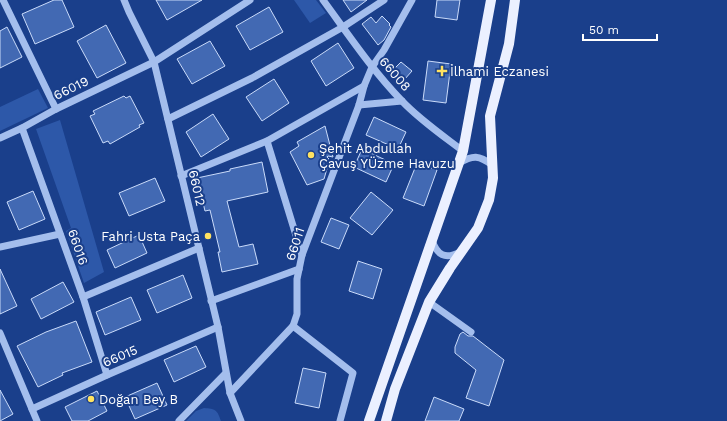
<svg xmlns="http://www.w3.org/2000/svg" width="727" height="421" font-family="'Work Sans',sans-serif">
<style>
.green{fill:#2d58a9}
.building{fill:#4269b3;stroke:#cadbfa}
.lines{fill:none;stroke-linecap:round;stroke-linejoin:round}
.minor{stroke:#a4beed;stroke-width:7}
.major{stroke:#ebf0ff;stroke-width:10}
.poi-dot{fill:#ffe261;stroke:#1a3f8b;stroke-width:1.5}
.labels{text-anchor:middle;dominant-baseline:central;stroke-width:4;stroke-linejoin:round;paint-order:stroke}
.poi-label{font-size:13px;fill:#fff;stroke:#1a3f8b;text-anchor:start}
.street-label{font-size:13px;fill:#fff;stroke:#1a3f8b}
</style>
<rect width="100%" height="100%" fill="#1a3f8b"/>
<g class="green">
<path d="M294 0H316L326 13 310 23Z"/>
<path d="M38 89 48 108 0 131V107Z"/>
<path d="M60 120 104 272 84 283 66 231 71 228 36 129Z"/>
<path d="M204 408C215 409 217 409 221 421H186L196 411Z"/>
</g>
<g class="building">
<path d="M54 0H62L74 27 35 44 22 14Z"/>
<path d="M156 0H202L167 20Z"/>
<path d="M343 0H367L351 12Z"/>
<path d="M437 0H460L457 20 435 17Z"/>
<path d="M269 7 283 32 250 50 236 26Z"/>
<path d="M382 16 390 24 389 25 391 27 384 40 378 45 362 24 371 17 376 23Z"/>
<path d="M106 25 126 63 97 78 77 41Z"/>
<path d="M7 27 22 57 0 68V31Z"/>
<path d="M210 41 225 66 192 84 177 59Z"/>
<path d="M338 43 354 68 326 86 311 61Z"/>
<path d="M428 61 451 64 446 103 423 100Z"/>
<path d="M401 62 412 71 404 80 393 70Z"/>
<path d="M274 79 289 103 262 121 246 97Z"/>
<path d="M124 96 126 98 130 96 144 123 139 125 140 127 110 144 108 141 103 143 90 116 95 114 93 111Z"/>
<path d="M213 114 229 139 201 157 186 132Z"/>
<path d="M374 117 406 132 398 149 366 135Z"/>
<path d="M325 126 333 157 328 156 327 157 329 159 326 161 328 165 324 179 307 185 290 152 299 146 297 142Z"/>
<path d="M362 149 394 164 386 182 354 167Z"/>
<path d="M262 162 268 192 227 201 239 247 253 244 258 264 222 272 218 252H220L210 210 205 211 197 178 230 171V169Z"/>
<path d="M417 163 437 170 424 206 403 198Z"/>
<path d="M155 178 165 201 129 216 119 193Z"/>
<path d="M33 191 45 219 19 230 7 202Z"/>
<path d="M371 192 393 210 372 235 350 218Z"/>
<path d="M331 218 349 225 339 249 321 242Z"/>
<path d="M139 235 147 253 115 268 107 250Z"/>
<path d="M358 261 382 269 373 299 349 291Z"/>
<path d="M0 269 17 306 0 314Z"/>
<path d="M183 275 192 298 157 313 147 290Z"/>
<path d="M63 282 74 302 41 319 31 299Z"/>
<path d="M131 297 141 320 105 335 96 312Z"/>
<path d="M76 321 92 362 62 373 63 375 38 387 17 346 46 332Z"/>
<path d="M463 332 468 336H473L504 360 489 406 466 398 476 370 455 353V347L460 334Z"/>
<path d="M196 346 206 367 174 382 164 360Z"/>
<path d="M303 368 326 373 319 408 295 403Z"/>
<path d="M157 383 167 405 135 419 125 397Z"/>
<path d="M0 390 13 414 0 421Z"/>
<path d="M97 391 107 411 88 421H72L65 407Z"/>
<path d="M434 397 464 409 459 421H425Z"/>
</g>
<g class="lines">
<g class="minor">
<path d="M3 0 56 109"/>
<path d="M124 0 129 12 154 62 218 327 230 393 241 421"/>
<path d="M323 0C348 34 372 70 402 101 420 120 442 135 463 151"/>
<path d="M359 105 402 101"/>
<path d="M168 119 252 78 343 27 384 0"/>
<path d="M22 128 83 297 107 375"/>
<path d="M0 138 22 128 56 109 154 62 250 0"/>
<path d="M267 141 302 255"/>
<path d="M459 163C473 155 479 155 492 165"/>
<path d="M181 176 267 141 364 86 372 67 384 50 412 0"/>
<path d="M432 240C437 255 445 260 460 252"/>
<path d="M0 247 60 234"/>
<path d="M83 297 199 248"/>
<path d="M211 301 299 269"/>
<path d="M429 302 471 332"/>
<path d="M293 326 353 373 340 421"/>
<path d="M0 333 37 421"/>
<path d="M230 393 293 326 297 314V279L302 255 359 105 364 86"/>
<path d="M32 409 107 375 218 327"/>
<path d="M179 421 225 374"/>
</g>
<g class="major">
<path d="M369 421 463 151 491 0"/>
<path d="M386 421 395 389 429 302 450 268 478 228 489 200 493 178 490 116 509 44 515 0"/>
</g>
</g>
<g class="poi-dot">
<path d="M440 65h4v4h4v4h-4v4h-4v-4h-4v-4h4z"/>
<circle cx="311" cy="155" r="4"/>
<circle cx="208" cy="236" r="4"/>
<circle cx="91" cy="399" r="4"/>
</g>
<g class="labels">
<g class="poi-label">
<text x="450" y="71">İlhami Eczanesi</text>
<text x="319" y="148">Şehit Abdullah<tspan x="319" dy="15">Çavuş YÜzme Havuzu</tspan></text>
<text x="200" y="236" text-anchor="end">Fahri Usta Paça</text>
<text x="99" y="399">Doğan Bey B</text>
</g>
<g class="street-label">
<text transform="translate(395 74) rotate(49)">66008</text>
<text transform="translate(71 88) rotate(-26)">66019</text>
<text transform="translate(197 188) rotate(77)">66012</text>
<text transform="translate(295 244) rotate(-72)">66011</text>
<text transform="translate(78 247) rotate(71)">66016</text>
<text transform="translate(120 356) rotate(-23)">66015</text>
</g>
</g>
<path d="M583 34v6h74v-6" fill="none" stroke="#ffffff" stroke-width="2"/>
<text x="589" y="34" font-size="12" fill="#ffffff" stroke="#1a3f8b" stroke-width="3" paint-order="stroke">50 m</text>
</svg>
